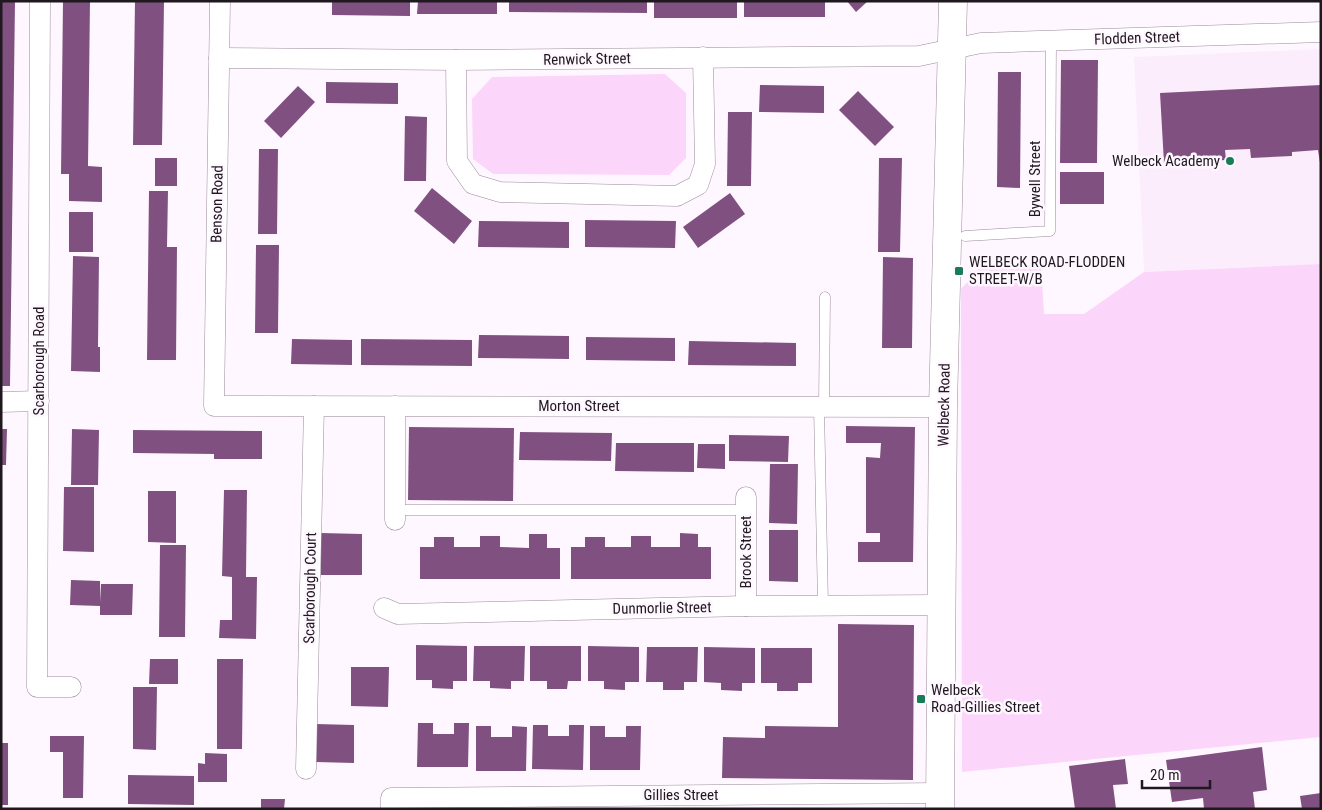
<svg xmlns="http://www.w3.org/2000/svg" width="1322" height="810" font-family="'Roboto Condensed',sans-serif">
<style>
.built{fill:#fcedfc}
.green{fill:#fcd5fa}
.building{fill:#805180}
.lines{fill:none;stroke-linecap:round;stroke-linejoin:round}
.lane-casing{stroke:#9c8a9b;stroke-width:11}
.street-casing{stroke:#9c8a9b;stroke-width:21}
.secondary-casing{stroke:#9c8a9b;stroke-width:29}
.lane{stroke:#fff;stroke-width:10}
.street{stroke:#fff;stroke-width:20}
.secondary{stroke:#fff;stroke-width:28}
.poi-dot{fill:#187d56;stroke:#fff7ff;stroke-width:2}
.labels{text-anchor:middle;dominant-baseline:central;stroke-width:5;stroke-linejoin:round;paint-order:stroke}
.street-label{font-size:15px;fill:#1f181e;stroke:#fff7ff}
.poi-label{font-size:15px;fill:#1f181e;stroke:#fff7ff;text-anchor:start}
</style>
<rect width="100%" height="100%" fill="#fff7ff"/>
<path class="built" d="M1321 49V264L1144 272 1134 57Z"/>
<g class="green">
<path d="M665 74 686 93V158L669 175 493 174 473 159 472 99 492 77Z"/>
<path d="M1321 264V737L962 772 961 289 981 267 1041 265 1044 314H1084L1144 272Z"/>
</g>
<g class="building">
<path d="M1 1H15L10 386H1Z"/>
<path d="M63 1H90L88 166 102 167V202L69 201V174H61Z"/>
<path d="M135 1H164L162 145H133Z"/>
<path d="M332 1H410V16L332 15Z"/>
<path d="M418 1H497V14H417Z"/>
<path d="M509 1H647V13L509 12Z"/>
<rect x="654" y="1" width="83" height="17"/>
<rect x="744" y="1" width="81" height="16"/>
<path d="M847 1H868L856 12Z"/>
<path d="M1061 60H1098L1097 163H1060Z"/>
<path d="M998 72H1021L1020 188 997 187Z"/>
<path d="M326 82 398 83V104L326 103Z"/>
<path d="M760 85 824 86V113L759 112Z"/>
<path d="M1321 85V169L1318 150 1292 152V156L1251 158 1250 149 1225 150 1226 160 1206 161 1205 156 1193 157 1194 162 1164 163 1160 93Z"/>
<path d="M298 86 315 102 281 138 264 121Z"/>
<path d="M858 91 894 127 875 146 839 110Z"/>
<path d="M728 112H752L751 186H727Z"/>
<path d="M405 116 427 117 426 181H404Z"/>
<path d="M259 149H278L277 234H258Z"/>
<rect x="155" y="158" width="22" height="28"/>
<path d="M879 158H902L900 252H878Z"/>
<rect x="1060" y="172" width="44" height="32"/>
<path d="M432 188 472 221 454 244 414 211Z"/>
<path d="M149 191H168L167 247H177L176 360H147Z"/>
<path d="M730 193 745 214 698 248 683 227Z"/>
<rect x="69" y="212" width="24" height="40"/>
<path d="M585 220 676 221 675 248 585 247Z"/>
<path d="M479 221 569 222V248L478 247Z"/>
<path d="M256 245H279L278 333H255Z"/>
<path d="M73 256 99 257 98 347H100V372L71 371Z"/>
<path d="M883 257 913 258 912 348H882Z"/>
<path d="M479 335 569 336V359L478 358Z"/>
<path d="M586 337 675 338V361L586 360Z"/>
<path d="M292 339 352 340V365L291 364Z"/>
<path d="M361 339 472 340V366L361 365Z"/>
<path d="M689 341 796 343V366L688 365Z"/>
<path d="M846 426 915 427 913 562H858V542H880V533H866V457L880 458 881 443H846Z"/>
<path d="M409 427 514 428 513 501 408 500Z"/>
<path d="M1 429H7L6 465H1Z"/>
<path d="M72 429 99 430 98 485H71Z"/>
<path d="M133 430 262 431V459H214V454L133 453Z"/>
<path d="M520 432 612 433 611 461 519 460Z"/>
<path d="M729 435 789 436 788 462 729 461Z"/>
<path d="M616 443H694V472L615 471Z"/>
<path d="M698 444H725V469L697 468Z"/>
<path d="M770 464H798L797 524 769 523Z"/>
<path d="M64 487H94V552L63 551Z"/>
<path d="M224 490H247L246 577H257L256 639 219 638 220 620H232V577L222 576Z"/>
<path d="M148 491H176V543L148 542Z"/>
<path d="M769 530H798V582L769 581Z"/>
<path d="M321 533 362 534V575H321Z"/>
<path d="M680 533 698 534V547H711V579H571V547H585V537H605V547H631V536H651V547H680Z"/>
<path d="M529 534H547V548H560V579H420V547H434V537H454V547H480V536H500V547L529 548Z"/>
<path d="M160 545H186L185 637H159Z"/>
<path d="M71 580 100 581V602L101 584H133L132 615H100V606L70 605Z"/>
<path d="M838 624 914 625 913 780 722 778 723 737 765 738V726L838 727Z"/>
<path d="M416 645 467 646V681H453V689L432 688V680H416Z"/>
<path d="M474 646H525L524 681H511V689L490 688V681H473Z"/>
<path d="M530 646H581V681H568L567 689H547V681H530Z"/>
<path d="M588 646 639 647V682H625V690L604 689V681H588Z"/>
<path d="M647 647H698L697 682H684V690H663V682H646Z"/>
<path d="M704 647 755 648V683H742V691L721 690V683L704 682Z"/>
<path d="M761 648H812V683H798V691H777V683H761Z"/>
<path d="M150 659H178V684H149Z"/>
<path d="M217 659H243L242 749H217Z"/>
<path d="M351 667H389L388 707 351 706Z"/>
<path d="M133 687H157L156 750 133 749Z"/>
<path d="M418 723H433V734H454V723H469L468 767H417Z"/>
<path d="M316 724 354 725V763L316 762Z"/>
<path d="M533 725H548V736H569V725H584L583 770 532 769Z"/>
<path d="M476 726H491V737H512V726L527 727 526 771H476Z"/>
<path d="M590 726H605V737H626V726H641L640 770H590Z"/>
<path d="M50 736H84L83 798H63V752H50Z"/>
<rect x="1" y="743" width="7" height="62"/>
<path d="M1262 747 1267 790 1253 792 1255 809H1204L1203 798 1172 802 1166 760Z"/>
<path d="M205 753 227 754V782H198V763L205 764Z"/>
<path d="M1125 759 1128 784 1113 785 1116 809H1075L1069 766Z"/>
<path d="M128 775 194 776V805L128 804Z"/>
<path d="M1321 793V809H1302L1300 796Z"/>
<path d="M261 799H285L284 809H261Z"/>
</g>
<g class="lines">
<g class="lane-casing">
<g id="lane">
<path d="M965 236 1050 231 1051 41"/>
<path d="M819 407 823 605"/>
<path d="M824 407 825 297"/>
<path d="M395 510H746"/>
</g>
</g>
<g class="street-casing">
<g id="street">
<path d="M40 1 37 687H71"/>
<path d="M220 1 214 406 943 407"/>
<path d="M219 58 456 60 919 56 981 43 1321 32"/>
<path d="M456 60 457 161 473 184 500 192 677 196 698 185 705 164 703 57"/>
<path d="M1 402 39 401"/>
<path d="M395 520V406"/>
<path d="M746 606V497"/>
<path d="M384 608 398 614 746 606 942 605"/>
<path d="M306 769 314 406"/>
<path d="M391 809V798L940 793"/>
</g>
</g>
<g class="secondary-casing">
<path id="secondary" d="M940 809 943 407 953 1"/>
</g>
<use href="#lane" class="lane"/>
<use href="#street" class="street"/>
<use href="#secondary" class="secondary"/>
</g>
<g class="poi-dot">
<circle cx="1230" cy="161" r="5"/>
<rect x="954" y="266" width="10" height="10" rx="2.5"/>
<rect x="916" y="694" width="10" height="10" rx="2.5"/>
</g>
<g class="labels">
<g class="street-label">
<text transform="translate(1137 38) rotate(-2)">Flodden Street</text>
<text transform="translate(587 59) rotate(-1)">Renwick Street</text>
<text transform="translate(1035 179) rotate(-90)">Bywell Street</text>
<text transform="translate(217 204) rotate(-89)">Benson Road</text>
<text transform="translate(39 361) rotate(-90)">Scarborough Road</text>
<text transform="translate(944 405) rotate(-89)">Welbeck Road</text>
<text x="579" y="406">Morton Street</text>
<text transform="translate(746 552) rotate(-90)">Brook Street</text>
<text transform="translate(310 588) rotate(-89)">Scarborough Court</text>
<text transform="translate(662 608) rotate(-1)">Dunmorlie Street</text>
<text x="681" y="795">Gillies Street</text>
</g>
<g class="poi-label">
<text x="1220" y="161" text-anchor="end">Welbeck Academy</text>
<text x="969" y="262">WELBECK ROAD-FLODDEN<tspan x="969" dy="17">STREET-W/B</tspan></text>
<text x="931" y="690">Welbeck<tspan x="931" dy="17">Road-Gillies Street</tspan></text>
</g>
</g>
<rect width="1322" height="810" fill="none" stroke="#1f181e" stroke-width="5"/>
<path d="M1142 780v8h68v-8" fill="none" stroke="#1f181e" stroke-width="2.5"/>
<text x="1150" y="780" font-size="15" fill="#1f181e" stroke="#fff7ff" stroke-width="4" paint-order="stroke">20 m</text>
</svg>
